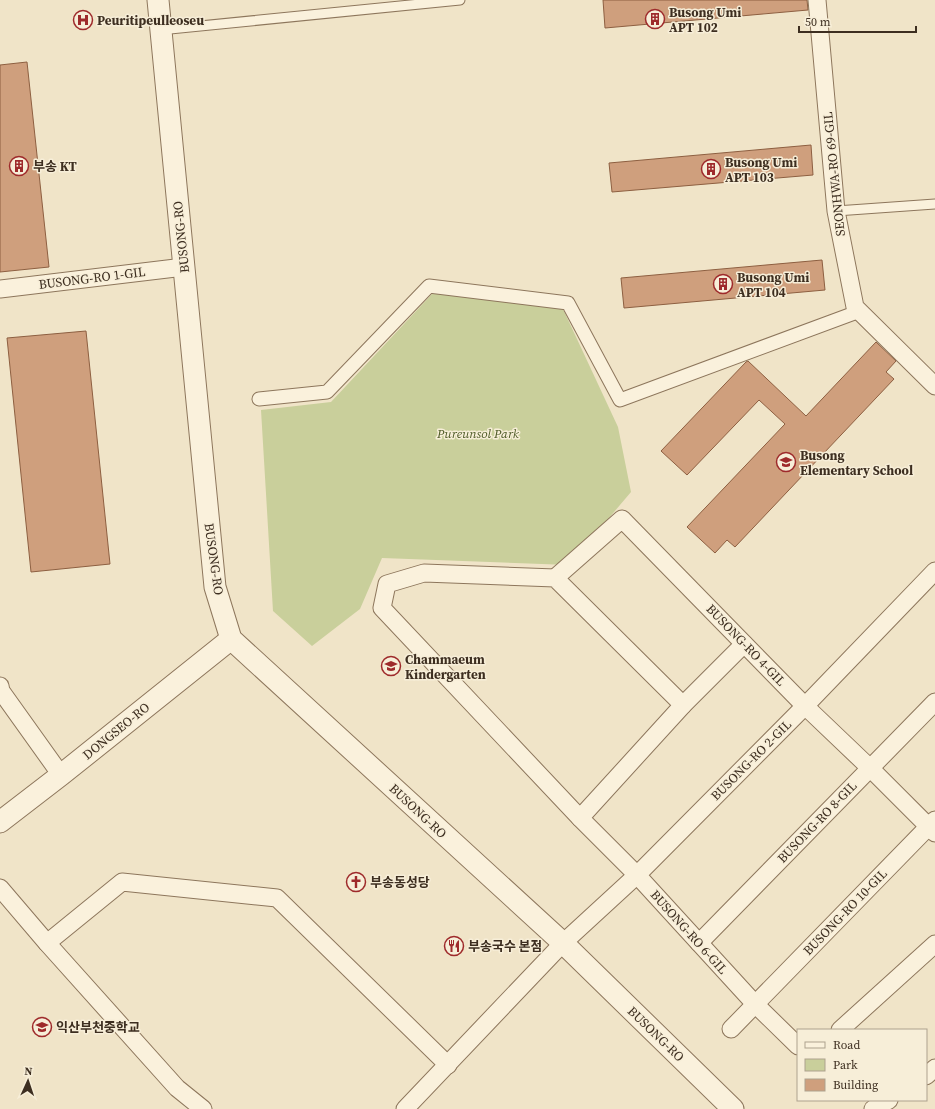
<svg xmlns="http://www.w3.org/2000/svg" width="935" height="1109" font-family="'Source Serif 4','Noto Sans KR',serif">
<style>
.green{fill:#c9cf9b}
.building{fill:#cf9f7d;stroke:#8d5f41}
.lines{fill:none;stroke-linecap:round;stroke-linejoin:round}
.service-casing{stroke:#8d765c;stroke-width:11}
.pedestrian-casing{stroke:#8d765c;stroke-width:15}
.minor-casing{stroke:#8d765c;stroke-width:19}
.tertiary-casing{stroke:#8d765c;stroke-width:23}
.service{stroke:#faf1dc;stroke-width:9}
.pedestrian{stroke:#faf1dc;stroke-width:13}
.minor{stroke:#faf1dc;stroke-width:17}
.tertiary{stroke:#faf1dc;stroke-width:21}
.labels{text-anchor:middle;dominant-baseline:central;stroke-width:3;stroke-linejoin:round;paint-order:stroke}
.poi-label{font-size:13px;font-weight:bold;fill:#3d2e20;stroke:#f7eed8;text-anchor:start}
.street-label{font-size:13px;fill:#3d2e20;stroke:#f7eed8}
.park-label{font-size:13px;font-style:italic;fill:#4d5a26;stroke:#f7eed8}
</style>
<rect width="100%" height="100%" fill="#f0e4c8"/>
<path class="green" d="M433 293 563 309 618 427 631 492 569 565 382 558 360 609 312 646 273 611 261 410 331 402Z"/>
<g class="building">
<path d="M603 0H807L808 10 605 28Z"/>
<path d="M27 62 49 267 0 272V65Z"/>
<path d="M811 145 813 175 612 192 609 163Z"/>
<path d="M822 260 825 290 624 308 621 278Z"/>
<path d="M86 331 110 564 31 572 7 338Z"/>
<path d="M876 342 896 361 886 372 894 379 735 547 727 540 715 553 687 527 785 424 759 400 687 475 661 451 746 362 748 361 806 416Z"/>
</g>
<g class="lines">
<g class="service-casing">
<g id="service">
<path d="M160 30 460 0"/>
<path d="M836 211 935 204"/>
</g>
</g>
<g class="pedestrian-casing">
<path id="pedestrian" d="M259 399 327 392 429 286 568 303 620 400 860 311"/>
</g>
<g class="minor-casing">
<g id="minor">
<path d="M817 0 836 211 855 307 935 386"/>
<path d="M0 289 184 267"/>
<path d="M555 578 622 519 805 706 870 768 935 833"/>
<path d="M0 686 1 691 61 775"/>
<path d="M683 705 555 578 424 573 387 584 382 608 580 818 637 875 755 1004 798 1046"/>
<path d="M580 818 683 705 744 644"/>
<path d="M0 888 47 943 177 1088 203 1109"/>
<path d="M47 943 122 882 277 898 448 1065"/>
<path d="M699 943 935 702"/>
<path d="M731 1029 935 820"/>
<path d="M840 1030 935 944"/>
<path d="M926 1076 935 1068"/>
<path d="M405 1109 563 943 637 875 805 706 935 571"/>
<path d="M873 1109 889 1100"/>
</g>
</g>
<g class="tertiary-casing">
<g id="tertiary">
<path d="M158 0 215 587 231 639 563 943 733 1109"/>
<path d="M0 822 61 775 231 639"/>
</g>
</g>
<use href="#service" class="service"/>
<use href="#pedestrian" class="pedestrian"/>
<use href="#minor" class="minor"/>
<use href="#tertiary" class="tertiary"/>
</g>
<defs>
<g id="building-ring" transform="scale(1)"><circle r="9.5" fill="#f7eed8" stroke="#9e2a2b" stroke-width="1.5"/><path d="M-4-6H4V6H1V3H-1V6H-4ZM-2.5-4.3h1.7v1.8h-1.7ZM.8-4.3h1.7v1.8H.8ZM-2.5-1h1.7V.8h-1.7ZM.8-1h1.7V.8H.8Z" fill="#9e2a2b"/></g>
<g id="hospital-ring" transform="scale(1)"><circle r="9.5" fill="#f7eed8" stroke="#9e2a2b" stroke-width="1.5"/><path d="M-5-5h3v3.5h4V-5h3V5h-3V1.5h-4V5h-3Z" fill="#9e2a2b"/></g>
<g id="school-ring" transform="scale(1)"><circle r="9.5" fill="#f7eed8" stroke="#9e2a2b" stroke-width="1.5"/><path d="M0-5L7-2L0 1L-7-2ZM-4 1L0 2.5L4 1V4Q0 6-4 4Z" fill="#9e2a2b"/></g>
<g id="church-ring" transform="scale(1)"><circle r="9.5" fill="#f7eed8" stroke="#9e2a2b" stroke-width="1.5"/><path d="M-1.2-6h2.4v3.5h3.3v2.4h-3.3V6h-2.4V-.1h-3.3v-2.4h3.3Z" fill="#9e2a2b"/></g>
<g id="restaurant-ring" transform="scale(1)"><circle r="9.5" fill="#f7eed8" stroke="#9e2a2b" stroke-width="1.5"/><path d="M-5-6h1v4h1v-4h1v4h1v-4h1v5L-1.5 .5V6h-2V.5L-5-1ZM5-6V6H3V1.5H1.5Q1.5-4 5-6Z" fill="#9e2a2b"/></g>
</defs>
<g fill-rule="evenodd">
<use href="#building-ring" x="655" y="19"/>
<use href="#hospital-ring" x="83" y="20"/>
<use href="#building-ring" x="19" y="166"/>
<use href="#building-ring" x="711" y="169"/>
<use href="#building-ring" x="723" y="284"/>
<use href="#school-ring" x="786" y="462"/>
<use href="#school-ring" x="391" y="666"/>
<use href="#church-ring" x="356" y="882"/>
<use href="#restaurant-ring" x="454" y="946"/>
<use href="#school-ring" x="42" y="1027"/>
</g>
<g class="labels">
<g class="poi-label">
<text x="669" y="12">Busong Umi<tspan x="669" dy="15">APT 102</tspan></text>
<text x="97" y="20">Peuritipeulleoseu</text>
<text x="725" y="162">Busong Umi<tspan x="725" dy="15">APT 103</tspan></text>
<text x="33" y="166">부송 KT</text>
<text x="737" y="277">Busong Umi<tspan x="737" dy="15">APT 104</tspan></text>
<text x="800" y="455">Busong<tspan x="800" dy="15">Elementary School</tspan></text>
<text x="405" y="659">Chammaeum<tspan x="405" dy="15">Kindergarten</tspan></text>
<text x="370" y="882">부송동성당</text>
<text x="468" y="946">부송국수 본점</text>
<text x="56" y="1027">익산부천중학교</text>
</g>
<g class="street-label">
<text transform="translate(834 174) rotate(-96)">SEONHWA-RO 69-GIL</text>
<text transform="translate(181 237) rotate(-96)">BUSONG-RO</text>
<text transform="translate(92 278) rotate(-7)">BUSONG-RO 1-GIL</text>
<text transform="translate(214 559) rotate(82)">BUSONG-RO</text>
<text transform="translate(746 645) rotate(46)">BUSONG-RO 4-GIL</text>
<text transform="translate(116 731) rotate(-39)">DONGSEO-RO</text>
<text transform="translate(751 760) rotate(-45)">BUSONG-RO 2-GIL</text>
<text transform="translate(418 811) rotate(43)">BUSONG-RO</text>
<text transform="translate(817 822) rotate(-46)">BUSONG-RO 8-GIL</text>
<text transform="translate(845 912) rotate(-46)">BUSONG-RO 10-GIL</text>
<text transform="translate(689 932) rotate(48)">BUSONG-RO 6-GIL</text>
<text transform="translate(656 1034) rotate(44)">BUSONG-RO</text>
</g>
<g class="park-label">
<text x="478" y="433">Pureunsol Park</text>
</g>
</g>
<rect x="797" y="1029" width="130" height="72" fill="#f7eed8" stroke="#ada18e"/>
<rect x="805" y="1042" width="20" height="6" fill="#faf1dc" stroke="#ada18e"/>
<text x="833" y="1049" font-size="12" fill="#3d2e20">Road</text>
<rect x="805" y="1059" width="20" height="12" fill="#c9cf9b" stroke="#ada18e"/>
<text x="833" y="1069" font-size="12" fill="#3d2e20">Park</text>
<rect x="805" y="1079" width="20" height="12" fill="#cf9f7d" stroke="#ada18e"/>
<text x="833" y="1089" font-size="12" fill="#3d2e20">Building</text>
<g transform="translate(28 1081) rotate(3)" stroke="#f7eed8" stroke-width="3" paint-order="stroke">
<path d="M0-3L7 15L0 10L-7 15Z" fill="#3d2e20"/>
<text y="-6" font-size="11" font-weight="bold" text-anchor="middle" fill="#3d2e20">N</text>
</g>
<path d="M799 26v6h117v-6" fill="none" stroke="#3d2e20" stroke-width="2"/>
<text x="805" y="26" font-size="12" fill="#3d2e20" stroke="#f7eed8" stroke-width="3" paint-order="stroke">50 m</text>
</svg>
